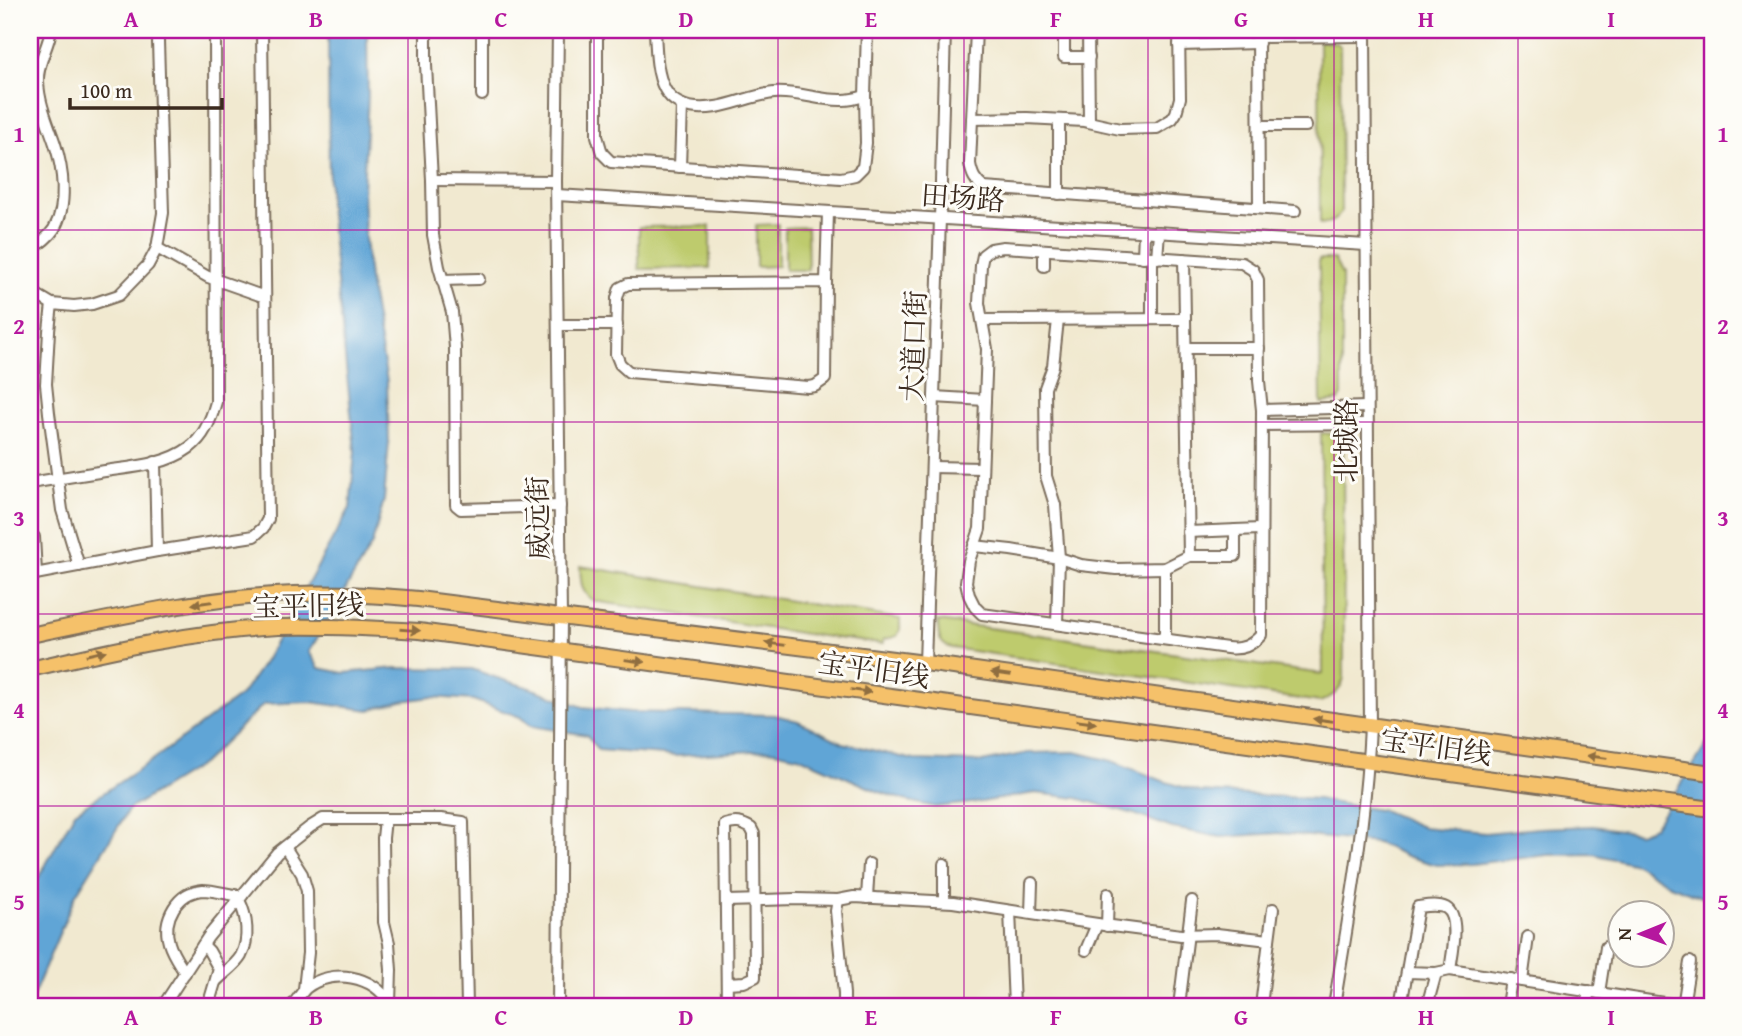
<svg xmlns="http://www.w3.org/2000/svg" width="1742" height="1036" font-family="'Gentium Book Plus','Noto Serif SC',serif">
<style>
.green{fill:#becb6d;stroke:#7c7a46;stroke-width:2}
.water{fill:#60a5d6;stroke:#4e687a;stroke-width:2}
.lines{fill:none;stroke-linecap:round;stroke-linejoin:round}
.minor-casing{stroke:#7b6d5c;stroke-width:14}
.major-casing{stroke:#7b6d5c;stroke-width:18}
.minor{stroke:#fff;stroke-width:10}
.major{stroke:#f5c16b;stroke-width:14}
.oneway{fill:#8f6e41}
.grid{fill:none;stroke:#b5179e;stroke-width:2;stroke-opacity:0.55}
.labels{text-anchor:middle;dominant-baseline:central;stroke-width:6;stroke-linejoin:round;paint-order:stroke}
.street-label{font-size:28px;fill:#3b2a1e;stroke:#fdfcf7}
.neatline{fill:none;stroke:#b5179e;stroke-width:2.5}
.grid-label{font-size:23px;text-anchor:middle;font-weight:bold;fill:#b5179e}
</style>
<rect width="100%" height="100%" fill="#fdfcf7"/>
<filter id="ink" filterUnits="userSpaceOnUse"><feTurbulence type="fractalNoise" baseFrequency=".0143" numOctaves="2"/><feDisplacementMap in="SourceGraphic" scale="14" xChannelSelector="R" yChannelSelector="G"/><feConvolveMatrix kernelMatrix="1 2 1 2 8 2 1 2 1" color-interpolation-filters="sRGB"/></filter>
<filter id="wash" filterUnits="userSpaceOnUse"><feTurbulence type="fractalNoise" baseFrequency=".00686" numOctaves="4" result="noise"/><feDisplacementMap in="SourceGraphic" scale="28" xChannelSelector="R" yChannelSelector="G"/><feGaussianBlur stdDeviation="1.57" result="paint"/><feColorMatrix in="noise" values="0 0 0 0 0 0 0 0 0 0 0 0 0 0 0 0 0 1.4 0 .05"/><feComposite in="paint" operator="in"/></filter>
<g filter="url(#wash)">
<rect width="100%" height="100%" fill="#f1e9d0"/>
<g class="green">
<path d="M1319 41 1336 43 1340 46 1341 213C1335 221 1330 223 1320 224Z"/>
<path d="M778 224V266L756 267V225Z"/>
<path d="M710 226V268L639 269V227Z"/>
<path d="M807 227 808 270H785V228Z"/>
<path d="M1319 259H1334L1342 275V396L1338 401 1321 403Z"/>
<path d="M1321 433 1336 434 1343 441 1344 677C1341 692 1333 696 1320 702L952 648C938 645 938 634 938 621L1323 674Z"/>
<path d="M580 566 900 619V630L897 636 883 640V644L806 634 594 601C580 593 581 581 580 566Z"/>
</g>
<path class="water" d="M328 30H367L368 96 363 191 365 238 369 279 387 381 389 442 384 500 372 544 309 652 319 668 344 673 396 668 472 669 494 677 530 688 583 707 630 712 775 715 798 721 843 743 914 760 982 762 1028 753 1075 752 1112 761 1163 781 1200 792 1318 799 1335 803 1385 811 1422 827 1485 833 1539 828 1593 826 1639 833 1654 827 1712 736V901L1670 885 1636 864 1593 854 1548 855 1472 864 1437 865 1409 857 1377 843 1280 833 1221 837 1172 828 1134 814 1077 798 1035 793 981 802 935 807 904 800 877 791 798 756 769 750 676 756 598 750 587 735 531 726 520 717 473 700 432 697 402 701 369 710 310 702 264 704 202 764 129 809 75 896 30 1003V893L75 812 154 759 241 695 265 661 350 508 355 451 329 206Z"/>
</g>
<g filter="url(#ink)">
<g class="lines">
<g class="minor-casing">
<g id="minor">
<path d="M426 30V65L432 180 433 235 439 267 452 312 455 348 456 505 461 509 560 506"/>
<path d="M597 30V136L602 153 611 162 841 178 855 175 863 167 866 143 865 96 867 30"/>
<path d="M655 30C657 73 657 116 716 107 735 104 754 95 774 93 797 91 820 101 843 100 851 100 858 98 865 96"/>
<path d="M976 30 970 164C972 175 975 181 984 188L1295 211"/>
<path d="M1064 30V57H1089"/>
<path d="M1088 30 1089 122"/>
<path d="M1258 30 1259 208"/>
<path d="M1258 37 1365 36"/>
<path d="M1179 45 1259 43"/>
<path d="M482 95V30"/>
<path d="M972 119 1027 118 1084 121 1120 129 1157 128 1172 119 1176 113 1180 98 1179 30"/>
<path d="M1059 120V194"/>
<path d="M1259 126H1306"/>
<path d="M680 167 682 105"/>
<path d="M432 180 556 181"/>
<path d="M557 195 1366 245"/>
<path d="M157 248 208 277 265 297"/>
<path d="M30 250C38 245 48 238 54 229 68 205 63 169 55 144 48 123 39 104 38 82 37 63 48 48 51 30"/>
<path d="M1143 257 1144 231"/>
<path d="M1157 258 1159 232"/>
<path d="M1184 259 1189 556"/>
<path d="M1044 266V250"/>
<path d="M442 280 479 279"/>
<path d="M826 282 825 379 815 386 808 387 629 372 620 364 616 354 617 298 620 288 628 284 826 282 828 212"/>
<path d="M30 291 52 304 74 306 92 304 119 295 148 265 157 248 163 213 158 41 156 30"/>
<path d="M52 304 49 331 46 384 49 413 62 510 79 566"/>
<path d="M1152 319V257"/>
<path d="M983 320 1185 319"/>
<path d="M558 325H617"/>
<path d="M1186 348H1259"/>
<path d="M934 397 985 400"/>
<path d="M1262 410 1261 635C1251 646 1242 650 1227 648L982 614 975 607 969 595 966 582 969 561 980 529 987 349 979 303 981 265 983 255 991 249 1003 247 1242 263 1253 270 1258 280 1259 381 1262 410 1367 407"/>
<path d="M1262 425 1367 424"/>
<path d="M155 462 157 551"/>
<path d="M932 467 982 468"/>
<path d="M30 483C55 479 80 475 105 471 132 467 166 465 189 448 204 437 211 420 216 402L215 30"/>
<path d="M1188 532 1237 530"/>
<path d="M34 537 36 573"/>
<path d="M974 546 1011 550 1059 558 1081 565 1116 569 1165 568 1189 556H1235V530L1261 529"/>
<path d="M30 575 157 551 254 536 263 528 268 519 262 30"/>
<path d="M1057 624 1059 558 1055 505 1046 476 1045 388 1053 366 1058 320"/>
<path d="M1165 639V568"/>
<path d="M925 663 940 219 945 30"/>
<path d="M385 819 383 838 384 922 389 943 391 970 390 1003"/>
<path d="M285 847 302 874 307 891 308 953 304 989"/>
<path d="M867 898 869 864"/>
<path d="M838 900 836 911 844 994V1006"/>
<path d="M726 901 796 899 838 900 854 897 953 902 1104 925 1181 935 1217 934 1269 940 1261 1006"/>
<path d="M944 901V864"/>
<path d="M1010 911 1014 1006"/>
<path d="M1031 913 1032 883"/>
<path d="M1107 926 1108 894"/>
<path d="M1269 940 1273 909"/>
<path d="M203 945 209 951 219 969 208 1006"/>
<path d="M1086 950 1097 924"/>
<path d="M1450 970 1683 1006"/>
<path d="M185 973C179 963 172 954 169 943 162 919 177 892 203 890 212 890 232 895 242 896"/>
<path d="M216 981C224 973 236 965 241 956 250 939 247 916 239 900"/>
<path d="M1522 981 1528 937"/>
<path d="M727 983 744 982 755 977 754 834 751 828C742 823 736 821 725 825 726 885 726 946 727 1006"/>
<path d="M1599 993 1606 947"/>
<path d="M163 1006 208 937 277 853 310 827 323 819H441L463 822 467 1006"/>
<path d="M292 1006C297 1000 301 993 306 988 332 968 374 975 390 1004"/>
<path d="M558 1006 561 616 556 181 558 30"/>
<path d="M1179 1006 1192 901"/>
<path d="M1334 1006C1349 915 1366 819 1370 726L1365 30"/>
<path d="M1401 1006 1418 907C1426 906 1438 904 1446 908 1461 917 1452 955 1450 970L1436 973 1407 972"/>
<path d="M1427 1006 1436 973"/>
<path d="M1507 1006 1511 979"/>
<path d="M1586 1006 1589 991"/>
<path d="M1683 1006 1690 962"/>
</g>
</g>
<g class="major-casing">
<g id="major">
<path d="M30 635C117 617 205 597 294 594 335 592 377 595 418 599L925 663 1712 773"/>
<path d="M30 669C112 650 194 631 279 627 326 626 372 628 419 631L1712 809"/>
</g>
</g>
<use href="#minor" class="minor"/>
<use href="#major" class="major"/>
</g>
<defs><path id="oneway-solid" d="M-6-.8H1V-3.2L6.5 0L1 3.2V.8H-6Z" transform="scale(1.75)"/></defs>
<g class="oneway">
<use href="#oneway-solid" transform="translate(202 603) rotate(172)"/>
<use href="#oneway-solid" transform="translate(410 630) rotate(4)"/>
<use href="#oneway-solid" transform="translate(775 644) rotate(-173)"/>
<use href="#oneway-solid" transform="translate(96 653) rotate(-13)"/>
<use href="#oneway-solid" transform="translate(635 661) rotate(8)"/>
<use href="#oneway-solid" transform="translate(1001 674) rotate(-172)"/>
<use href="#oneway-solid" transform="translate(861 691) rotate(8)"/>
<use href="#oneway-solid" transform="translate(1323 720) rotate(-172)"/>
<use href="#oneway-solid" transform="translate(1086 722) rotate(8)"/>
<use href="#oneway-solid" transform="translate(1597 757) rotate(-172)"/>
</g>
</g>
<path class="grid" d="M224 30V1006M408 30V1006M594 30V1006M778 30V1006M964 30V1006M1148 30V1006M1334 30V1006M1518 30V1006M30 230H1712M30 422H1712M30 614H1712M30 806H1712"/>
<g class="labels">
<g class="street-label">
<text transform="translate(963 197) rotate(4)">田场路</text>
<text transform="translate(913 346) rotate(-88)">大道口街</text>
<text transform="translate(1345 441) rotate(-90)">北城路</text>
<text transform="translate(537 518) rotate(-91)">威远街</text>
<text transform="translate(308 605) rotate(-1)">宝平旧线</text>
<text transform="translate(874 669) rotate(8)">宝平旧线</text>
<text transform="translate(1436 746) rotate(8)">宝平旧线</text>
</g>
</g>
<rect width="1742" height="1036" fill="none" stroke="#fdfcf7" stroke-width="77"/>
<g transform="translate(1641 934) rotate(269)"><circle r="33" fill="#fdfcf7" stroke="#afa8a0" stroke-width="2"/>
<path d="M0-5L12 26L0 18L-12 26Z" fill="#b5179e"/>
<text y="-10" font-size="19" font-weight="bold" text-anchor="middle" fill="#3b2a1e">N</text>
</g>
<path d="M70 98v10h152v-10" fill="none" stroke="#3b2a1e" stroke-width="3.5"/>
<text x="80" y="98" font-size="21" fill="#3b2a1e" stroke="#fdfcf7" stroke-width="5" paint-order="stroke">100 m</text>
<rect x="38" y="38" width="1666" height="960" class="neatline"/>
<g class="grid-label">
<text x="131" y="27">A</text>
<text x="316" y="27">B</text>
<text x="501" y="27">C</text>
<text x="686" y="27">D</text>
<text x="871" y="27">E</text>
<text x="1056" y="27">F</text>
<text x="1241" y="27">G</text>
<text x="1426" y="27">H</text>
<text x="1611" y="27">I</text>
<text x="19" y="142">1</text>
<text x="1723" y="142">1</text>
<text x="19" y="334">2</text>
<text x="1723" y="334">2</text>
<text x="19" y="526">3</text>
<text x="1723" y="526">3</text>
<text x="19" y="718">4</text>
<text x="1723" y="718">4</text>
<text x="19" y="910">5</text>
<text x="1723" y="910">5</text>
<text x="131" y="1025">A</text>
<text x="316" y="1025">B</text>
<text x="501" y="1025">C</text>
<text x="686" y="1025">D</text>
<text x="871" y="1025">E</text>
<text x="1056" y="1025">F</text>
<text x="1241" y="1025">G</text>
<text x="1426" y="1025">H</text>
<text x="1611" y="1025">I</text>
</g>
</svg>
